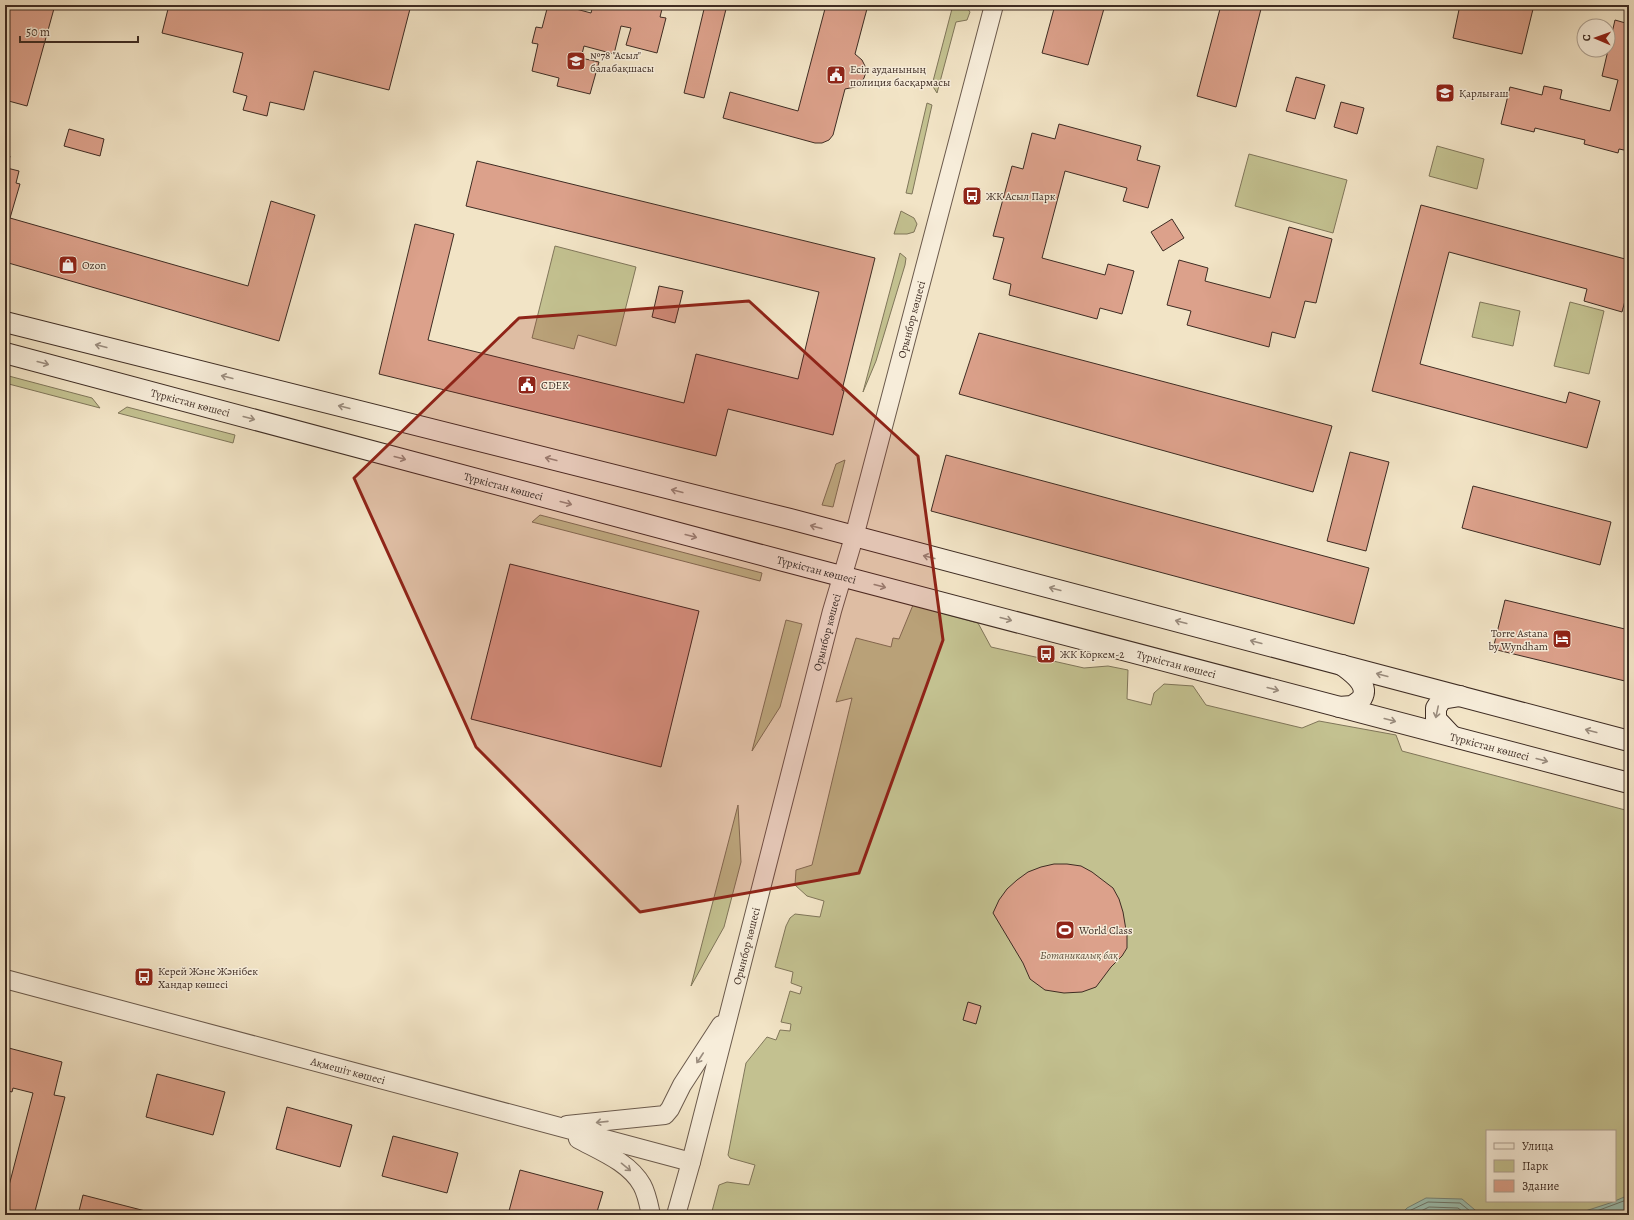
<svg xmlns="http://www.w3.org/2000/svg" width="1634" height="1220" font-family="Alegreya,serif">
<style>
.green{fill:#c3c190;stroke:#80765a;fill-rule:evenodd}
.water{fill:#9cbfb0;stroke:#768478}
.lines{fill:none;stroke-linecap:round;stroke-linejoin:round}
.shore{stroke:#6d766a;stroke-width:1}
.building{fill:#dca18b;stroke:#3e2c23}
.tertiary-casing{stroke:#6b5a4c;stroke-width:20}
.secondary-casing{stroke:#3e2c23;stroke-width:22}
.tertiary{stroke:#f7edda;stroke-width:18}
.secondary{stroke:#f7edda;stroke-width:20}
.oneway{stroke:#9a8c7e}
.marked{fill:#8f2418;fill-opacity:0.2;stroke:#8f2418;stroke-width:3;stroke-linejoin:round}
.labels{text-anchor:middle;dominant-baseline:central;stroke-width:3;stroke-linejoin:round;paint-order:stroke}
.poi-label{font-size:11px;fill:#3e2c23;stroke:#f7edda;text-anchor:start}
.street-label{font-size:11px;fill:#3e2c23;stroke:#f7edda}
.park-label{font-size:11px;font-style:italic;fill:#5f513e;stroke:#f7edda}
</style>
<rect width="100%" height="100%" fill="#f2e4c6"/>
<filter id="stains"><feTurbulence type="fractalNoise" baseFrequency=".005" numOctaves="4"/><feColorMatrix values="0 0 0 0 .2 0 0 0 0 .09 0 0 0 0 .02 0 0 0 .5 -.17"/></filter>
<radialGradient id="worn" r=".72"><stop offset=".6" stop-color="#630" stop-opacity="0"/><stop offset="1" stop-color="#630" stop-opacity=".3"/></radialGradient>
<g class="green">
<path d="M953 5H965L970 12 967 20 956 22 937 93 932 85Z"/>
<path d="M927 103 932 105 912 194 906 193Z"/>
<path d="M1437 146 1484 159 1477 189 1429 176Z"/>
<path d="M1249 154 1347 180 1333 233 1235 206Z"/>
<path d="M901 211 914 218 917 224 914 232 907 234H894Z"/>
<path d="M555 246 636 267 616 346 578 335 574 349 532 338Z"/>
<path d="M900 253 906 258 905 265 876 361 863 392Z"/>
<path d="M1480 302 1520 311 1513 346 1472 337Z"/>
<path d="M1570 302 1604 311 1589 374 1554 366Z"/>
<path d="M5 375 92 398 100 408 5 383Z"/>
<path d="M127 407 235 435 233 443 118 413Z"/>
<path d="M845 460 833 507 822 505 836 464Z"/>
<path d="M540 515 762 573 760 581 532 522Z"/>
<path d="M913 605 978 623 991 647 1084 668 1108 666 1128 670 1127 699 1151 705 1154 693 1164 684 1193 686 1206 705 1302 728 1319 721 1396 735 1402 751 1629 811V1215H711L719 1185 727 1182 749 1185 755 1165 730 1158 728 1155 746 1063 767 1037 776 1040 780 1030 790 1031 791 1024 781 1022 790 991 800 994 802 987 791 983 793 972 775 967 786 926 790 918 795 914 820 917 824 901 807 896 795 885 796 870 812 865 852 698 836 702 856 638 891 647 893 638 899 639ZM1487 1131H1615V1201H1487Z"/>
<path d="M786 620 802 624 780 707 752 751Z"/>
<path d="M738 805 741 862 724 927 691 986Z"/>
</g>
<g class="water">
<path d="M1629 1195V1215H1573L1610 1203Z"/>
<path d="M1426 1198 1462 1199 1481 1215H1400L1407 1208Z"/>
</g>
<g class="lines">
<g class="shore">
<path d="M1405 1215 1409 1211 1428 1202 1460 1203 1475 1215"/>
<path d="M1413 1215 1429 1207 1458 1208 1467 1215"/>
<path d="M1586 1215 1629 1199"/>
</g>
</g>
<g class="building">
<path d="M5 5H55L27 106 5 100Z"/>
<path d="M169 5H411L389 90 314 71 304 110 270 102 267 116 243 110 247 96 233 92 243 53 162 33Z"/>
<path d="M548 5H561L591 13 593 5H663L660 17 666 18 657 53 626 45 631 28 621 26 614 54 584 46 581 58 599 62 590 94 557 86 559 78 532 71 538 44 532 43 536 27 542 28Z"/>
<path d="M705 5H727L704 98 684 93Z"/>
<path d="M826 5H868L855 54 862 60 865 66 866 72 864 78 860 84 855 87 845 89 833 135 829 140 822 143H815L723 118 730 92 798 111Z"/>
<path d="M1055 5H1105L1088 65 1042 53Z"/>
<path d="M1221 5H1262L1236 107 1197 96Z"/>
<path d="M1460 5H1534L1522 54 1453 38Z"/>
<path d="M1615 20 1629 24V151L1619 149 1618 153 1584 144 1585 140 1535 128 1534 132 1501 124 1510 87 1542 95 1544 86 1562 90 1560 99 1610 111 1618 80 1602 76Z"/>
<path d="M1296 77 1325 85 1315 119 1286 111Z"/>
<path d="M1341 102 1364 108 1357 134 1334 127Z"/>
<path d="M1059 124 1141 146 1137 160 1160 166 1148 208 1123 201 1127 188 1065 171 1042 258 1105 275 1108 264 1134 271 1122 314 1100 308 1097 319 1009 295 1011 284 993 279 1004 238 993 236 1012 166 1023 169 1032 133 1055 139Z"/>
<path d="M69 129 104 139 100 156 64 146Z"/>
<path d="M5 155 10 156 7 168 19 171 16 183 20 184 10 218 248 286 271 201 315 215 279 341 5 262Z"/>
<path d="M477 161 875 258 842 390 844 391 833 435 728 409 716 456 379 374 415 224 454 234 428 340 684 403 696 354 798 379 819 292 466 206Z"/>
<path d="M1421 205 1629 260V286L1622 312 1584 301 1587 289 1449 252 1420 364 1566 403 1569 392 1600 401 1587 448 1372 391Z"/>
<path d="M1172 219 1184 238 1163 251 1151 232Z"/>
<path d="M1289 227 1332 239 1316 303 1305 301 1295 338 1272 332 1269 347 1187 325 1191 311 1167 305 1179 260 1208 268 1205 281 1270 298Z"/>
<path d="M659 286 683 291 675 323 652 317Z"/>
<path d="M979 333 1332 426 1313 492 959 394Z"/>
<path d="M1350 452 1389 462 1366 551 1327 541Z"/>
<path d="M946 455 1369 568 1354 624 931 511Z"/>
<path d="M1473 486 1611 522 1600 565 1462 528Z"/>
<path d="M510 564 699 611 661 767 471 719Z"/>
<path d="M1505 600 1629 630V682L1493 649Z"/>
<path d="M1054 864H1067L1081 866 1092 872 1113 888 1119 899 1123 912 1127 936V948L1122 956 1111 967 1096 987 1082 992 1064 993 1045 990 1030 979 1023 963 993 913 999 900 1007 889 1017 880 1028 872 1041 867Z"/>
<path d="M968 1002 981 1006 976 1024 963 1020Z"/>
<path d="M5 1047 62 1062 54 1095 65 1097 34 1215H5V1201L33 1093 13 1088 12 1092 5 1090Z"/>
<path d="M157 1074 225 1092 213 1135 146 1117Z"/>
<path d="M287 1107 352 1125 340 1167 276 1149Z"/>
<path d="M393 1136 458 1153 447 1193 382 1176Z"/>
<path d="M520 1170 603 1192 596 1215H525L509 1211Z"/>
<path d="M83 1195 161 1215H78Z"/>
</g>
<g class="lines">
<g class="tertiary-casing">
<g id="tertiary">
<path id="s1" d="M5 979 691 1162"/>
<path d="M567 1125 665 1115 670 1109 682 1085 721 1025"/>
<path d="M578 1139C600 1151 629 1162 642 1185 647 1194 649 1206 651 1215"/>
<path id="s2" d="M676 1215 691 1162 832 611 854 537 994 5"/>
</g>
</g>
<g class="secondary-casing">
<g id="secondary">
<path d="M5 322 790 519 1629 741"/>
<path id="s3" d="M5 353 780 560 1629 783"/>
<path d="M1339 707 1352 706C1355 704 1360 701 1362 698 1370 684 1351 672 1342 665"/>
<path d="M1452 736 1436 719V708L1442 699 1460 696"/>
</g>
</g>
<use href="#tertiary" class="tertiary"/>
<use href="#secondary" class="secondary"/>
</g>
<defs><path id="oneway-shaft" d="M-6 0H5M1.5-3L5.5 0L1.5 3" fill="none" stroke-width="1.6" stroke-linecap="round" stroke-linejoin="round"/></defs>
<g class="oneway">
<use href="#oneway-shaft" transform="translate(101 346) rotate(-166)"/>
<use href="#oneway-shaft" transform="translate(43 363) rotate(15)"/>
<use href="#oneway-shaft" transform="translate(227 377) rotate(-166)"/>
<use href="#oneway-shaft" transform="translate(344 407) rotate(-166)"/>
<use href="#oneway-shaft" transform="translate(249 418) rotate(15)"/>
<use href="#oneway-shaft" transform="translate(400 458) rotate(15)"/>
<use href="#oneway-shaft" transform="translate(551 459) rotate(-166)"/>
<use href="#oneway-shaft" transform="translate(677 491) rotate(-166)"/>
<use href="#oneway-shaft" transform="translate(566 503) rotate(15)"/>
<use href="#oneway-shaft" transform="translate(816 527) rotate(-165)"/>
<use href="#oneway-shaft" transform="translate(691 536) rotate(15)"/>
<use href="#oneway-shaft" transform="translate(929 557) rotate(-166)"/>
<use href="#oneway-shaft" transform="translate(880 586) rotate(15)"/>
<use href="#oneway-shaft" transform="translate(1055 589) rotate(-165)"/>
<use href="#oneway-shaft" transform="translate(1006 619) rotate(15)"/>
<use href="#oneway-shaft" transform="translate(1181 622) rotate(-165)"/>
<use href="#oneway-shaft" transform="translate(1256 642) rotate(-165)"/>
<use href="#oneway-shaft" transform="translate(1382 675) rotate(-165)"/>
<use href="#oneway-shaft" transform="translate(1273 689) rotate(15)"/>
<use href="#oneway-shaft" transform="translate(1437 712) rotate(102)"/>
<use href="#oneway-shaft" transform="translate(1390 720) rotate(15)"/>
<use href="#oneway-shaft" transform="translate(1591 731) rotate(-165)"/>
<use href="#oneway-shaft" transform="translate(1542 760) rotate(15)"/>
<use href="#oneway-shaft" transform="translate(700 1058) rotate(123)"/>
<use href="#oneway-shaft" transform="translate(602 1122) rotate(174)"/>
<use href="#oneway-shaft" transform="translate(626 1167) rotate(39)"/>
</g>
<path class="marked" d="M749 301 918 456 943 640 859 873 640 912 476 747 354 478 519 318Z"/>
<defs>
<g id="school-square" transform="scale(1)"><rect x="-9" y="-9" width="18" height="18" rx="4" fill="#8f2418" stroke="#f7edda"/><path d="M0-5L7-2L0 1L-7-2ZM-4 1L0 2.5L4 1V4Q0 6-4 4Z" fill="#fff"/></g>
<g id="civic-square" transform="scale(1)"><rect x="-9" y="-9" width="18" height="18" rx="4" fill="#8f2418" stroke="#f7edda"/><path d="M-.6-6.5H3V-4.5H.6V-3L4-1V1h2V6H-6V1h2V-1L-.6-3ZM-1.2 2.5V6h2.4V2.5Z" fill="#fff"/></g>
<g id="bus-square" transform="scale(1)"><rect x="-9" y="-9" width="18" height="18" rx="4" fill="#8f2418" stroke="#f7edda"/><path d="M-5-6H5V4H4V6H2V4H-2V6H-4V4H-5ZM-3.5-4V0h7V-4ZM-3.5 1.2v1.5H-2V1.2ZM2 1.2v1.5H3.5V1.2Z" fill="#fff"/></g>
<g id="shop-square" transform="scale(1)"><rect x="-9" y="-9" width="18" height="18" rx="4" fill="#8f2418" stroke="#f7edda"/><path d="M-5-2.5h2.3a2.7 3.5 0 0 1 5.4 0H5L5.5 6h-11ZM-1.5-2.5h3a1.5 2.3 0 0 0-3 0Z" fill="#fff"/></g>
<g id="hotel-square" transform="scale(1)"><rect x="-9" y="-9" width="18" height="18" rx="4" fill="#8f2418" stroke="#f7edda"/><path d="M-6-4.5h1.5V1H6V5H4.5V3h-9V5H-6ZM-4 0a1.8 1.8 0 1 1 3.6 0ZM.5 0V-2.5h3Q6-2.5 6 0Z" fill="#fff"/></g>
<g id="stadium-square" transform="scale(1)"><rect x="-9" y="-9" width="18" height="18" rx="4" fill="#8f2418" stroke="#f7edda"/><path d="M0-5a6.5 5 0 1 0 0 10a6.5 5 0 1 0 0-10ZM-3.5-1.8h7v3.6h-7Z" fill="#fff"/></g>
</defs>
<g fill-rule="evenodd">
<use href="#school-square" x="576" y="61"/>
<use href="#civic-square" x="836" y="75"/>
<use href="#school-square" x="1445" y="93"/>
<use href="#bus-square" x="972" y="196"/>
<use href="#shop-square" x="68" y="265"/>
<use href="#civic-square" x="527" y="385"/>
<use href="#hotel-square" x="1562" y="639"/>
<use href="#bus-square" x="1046" y="654"/>
<use href="#stadium-square" x="1065" y="930"/>
<use href="#bus-square" x="144" y="977"/>
</g>
<g class="labels">
<g class="poi-label">
<text x="590" y="55">№78 "Асыл"<tspan x="590" dy="13">балабақшасы</tspan></text>
<text x="850" y="69">Есіл ауданының<tspan x="850" dy="13">полиция басқармасы</tspan></text>
<text x="1459" y="93">Қарлығаш</text>
<text x="986" y="196">ЖК Асыл Парк</text>
<text x="82" y="265">Ozon</text>
<text x="541" y="385">CDEK</text>
<text x="1548" y="633" text-anchor="end">Torre Astana<tspan x="1548" dy="13">by Wyndham</tspan></text>
<text x="1060" y="654">ЖК Коркем-2</text>
<text x="1079" y="930">World Class</text>
<text x="158" y="971">Керей Және Жәнібек<tspan x="158" dy="13">Хандар көшесі</tspan></text>
</g>
<g class="street-label">
<text stroke="none"><textPath href="#s2" startOffset="926">Орынбор көшесі</textPath></text>
<text stroke="none"><textPath href="#s3" startOffset="192">Түркістан көшесі</textPath></text>
<text stroke="none"><textPath href="#s3" startOffset="516">Түркістан көшесі</textPath></text>
<text stroke="none"><textPath href="#s3" startOffset="840">Түркістан көшесі</textPath></text>
<text stroke="none"><textPath href="#s2" startOffset="602">Орынбор көшесі</textPath></text>
<text stroke="none"><textPath href="#s3" startOffset="1212">Түркістан көшесі</textPath></text>
<text stroke="none"><textPath href="#s3" startOffset="1536">Түркістан көшесі</textPath></text>
<text stroke="none"><textPath href="#s2" startOffset="278">Орынбор көшесі</textPath></text>
<text stroke="none"><textPath href="#s1" startOffset="355">Ақмешіт көшесі</textPath></text>
</g>
<g class="park-label">
<text x="1079" y="955">Ботаникалық бақ</text>
</g>
</g>
<rect width="1634" height="1220" fill="none" stroke="#f2e4c6" stroke-width="20"/>
<rect x="6" y="6" width="1622" height="1208" fill="none" stroke="#3e2c23" stroke-width="2"/>
<rect x="10" y="10" width="1614" height="1200" fill="none" stroke="#3e2c23"/>
<rect x="1486" y="1130" width="130" height="72" fill="#f7edda" stroke="#ada091"/>
<rect x="1494" y="1143" width="20" height="6" fill="#f7edda" stroke="#ada091"/>
<text x="1522" y="1150" font-size="12" fill="#3e2c23">Улица</text>
<rect x="1494" y="1160" width="20" height="12" fill="#c3c190" stroke="#ada091"/>
<text x="1522" y="1170" font-size="12" fill="#3e2c23">Парк</text>
<rect x="1494" y="1180" width="20" height="12" fill="#dca18b" stroke="#ada091"/>
<text x="1522" y="1190" font-size="12" fill="#3e2c23">Здание</text>
<g transform="translate(1596 38) rotate(272)"><circle r="19" fill="#f7edda" stroke="#ada091"/>
<path d="M0-3L7 15L0 10L-7 15Z" fill="#8f2418"/>
<text y="-6" font-size="11" font-weight="bold" text-anchor="middle" fill="#3e2c23">С</text>
</g>
<path d="M20 36v6h118v-6" fill="none" stroke="#3e2c23" stroke-width="2"/>
<text x="26" y="36" font-size="12" fill="#3e2c23" stroke="#f7edda" stroke-width="3" paint-order="stroke">50 m</text>
<rect width="100%" height="100%" filter="url(#stains)"/>
<rect width="100%" height="100%" fill="url(#worn)"/>
</svg>
